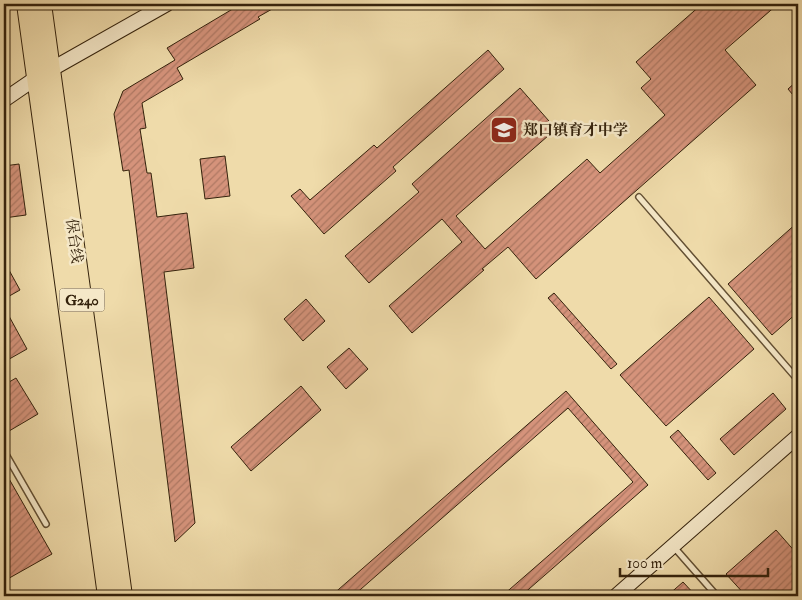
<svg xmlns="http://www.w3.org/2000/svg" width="802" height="600" font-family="'IM FELL Double Pica','Noto Serif SC',serif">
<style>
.building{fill:url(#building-hatch);stroke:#34220c}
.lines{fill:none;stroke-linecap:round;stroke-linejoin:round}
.lane-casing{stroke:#635034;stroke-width:8}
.secondary-casing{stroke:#34220c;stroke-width:16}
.highway-casing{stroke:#34220c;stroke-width:20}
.lane{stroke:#f5e8c8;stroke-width:5}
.secondary{stroke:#f5e8c8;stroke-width:14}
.highway{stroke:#efdbaa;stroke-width:18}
.labels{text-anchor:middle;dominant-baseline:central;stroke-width:5;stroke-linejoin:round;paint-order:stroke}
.shield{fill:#f5e8c8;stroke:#6e5d44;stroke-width:1}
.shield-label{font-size:14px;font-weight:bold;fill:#34220c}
.poi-label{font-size:15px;font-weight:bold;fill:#34220c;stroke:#f5e8c8;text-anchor:start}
.street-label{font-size:15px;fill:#34220c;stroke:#f5e8c8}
</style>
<defs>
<pattern id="building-hatch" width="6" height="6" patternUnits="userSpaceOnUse" patternTransform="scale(1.25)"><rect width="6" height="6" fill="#d5937b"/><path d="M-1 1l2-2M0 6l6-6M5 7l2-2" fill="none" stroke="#ae7863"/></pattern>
</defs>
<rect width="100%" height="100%" fill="#efdbaa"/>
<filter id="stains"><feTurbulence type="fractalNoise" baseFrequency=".004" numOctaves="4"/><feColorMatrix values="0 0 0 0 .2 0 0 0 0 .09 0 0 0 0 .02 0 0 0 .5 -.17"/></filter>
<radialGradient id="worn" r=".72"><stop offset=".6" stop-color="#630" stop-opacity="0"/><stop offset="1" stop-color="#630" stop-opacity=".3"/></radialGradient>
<g class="building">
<path d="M241 4H281L258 17 260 19 177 68 183 79 142 103 146 128 140 129 147 173H151L157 217 187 213 194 268 164 272 195 523 175 542 129 170 123 171 114 114 123 91 175 60 167 48Z"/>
<path d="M702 4H778L725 50 756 85 536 279 508 247 482 269 484 270 412 333 389 306 462 242 442 219 369 283 345 256 419 192 412 184 520 88 556 129 456 216 485 249 587 159 600 173 665 115 641 88 651 79 636 62Z"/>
<path d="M488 50 504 69 393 167 396 171 324 234 291 196 300 189 310 200 374 145 377 148Z"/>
<path d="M798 80V101L788 89Z"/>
<path d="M225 156 230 196 205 199 200 159Z"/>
<path d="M19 164 26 215 4 218V166Z"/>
<path d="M798 222V312L772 335 728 284Z"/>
<path d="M4 261 20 290 4 299Z"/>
<path d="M554 293 617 364 611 369 548 298Z"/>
<path d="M709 297 754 349 666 426 620 375Z"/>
<path d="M306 299 325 321 303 341 284 319Z"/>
<path d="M4 307 27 349 4 362Z"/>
<path d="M349 348 368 369 346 389 327 367Z"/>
<path d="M16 378 38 414 4 434V385Z"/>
<path d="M301 386 321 410 251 471 231 447Z"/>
<path d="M566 391 648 485 521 596H502L633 482 568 408 353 596H331Z"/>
<path d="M773 393 786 409 734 455 720 439Z"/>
<path d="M678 430 716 473 708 480 670 437Z"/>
<path d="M4 470 52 554 4 581Z"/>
<path d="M776 530 798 555V589L790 596H746L726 574Z"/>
<path d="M683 582 696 596H667Z"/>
</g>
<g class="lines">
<g class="lane-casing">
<g id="lane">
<path d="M639 197 798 380"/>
<path d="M4 451 46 524"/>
<path d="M673 546 717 596"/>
</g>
</g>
<g class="secondary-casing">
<g id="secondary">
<path d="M4 100 36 78 167 4"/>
<path d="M616 596 798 436"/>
</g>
</g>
<g class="highway-casing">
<g id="highway">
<path d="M26 4 107 596"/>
<path d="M42 4 123 596"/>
</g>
</g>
<use href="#lane" class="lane"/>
<use href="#secondary" class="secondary"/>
<use href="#highway" class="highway"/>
</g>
<defs>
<g id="school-square" transform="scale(1.4375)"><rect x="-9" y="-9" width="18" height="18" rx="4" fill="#8f2418" stroke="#f5e8c8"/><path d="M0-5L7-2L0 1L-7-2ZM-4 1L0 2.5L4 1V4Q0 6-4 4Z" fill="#fff"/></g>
</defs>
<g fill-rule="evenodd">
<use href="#school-square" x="504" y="130"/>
</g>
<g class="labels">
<rect class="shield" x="59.5" y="288.5" width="45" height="23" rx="4"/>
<g class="shield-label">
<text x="82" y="300">G240</text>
</g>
<g class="poi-label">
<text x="523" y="130">郑口镇育才中学</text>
</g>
<g class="street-label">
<text transform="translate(74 241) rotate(82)">保台线</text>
</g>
</g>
<rect width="802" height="600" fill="none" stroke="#efdbaa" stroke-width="20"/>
<rect x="5" y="5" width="792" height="590" fill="none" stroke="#34220c" stroke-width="2.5"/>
<rect x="10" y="10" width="782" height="580" fill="none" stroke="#34220c"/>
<path d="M620 568v8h148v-8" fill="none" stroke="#34220c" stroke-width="2.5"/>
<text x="627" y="568" font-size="15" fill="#34220c" stroke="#f5e8c8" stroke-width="4" paint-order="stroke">100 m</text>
<rect width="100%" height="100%" filter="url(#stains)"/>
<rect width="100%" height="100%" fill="url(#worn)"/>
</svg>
